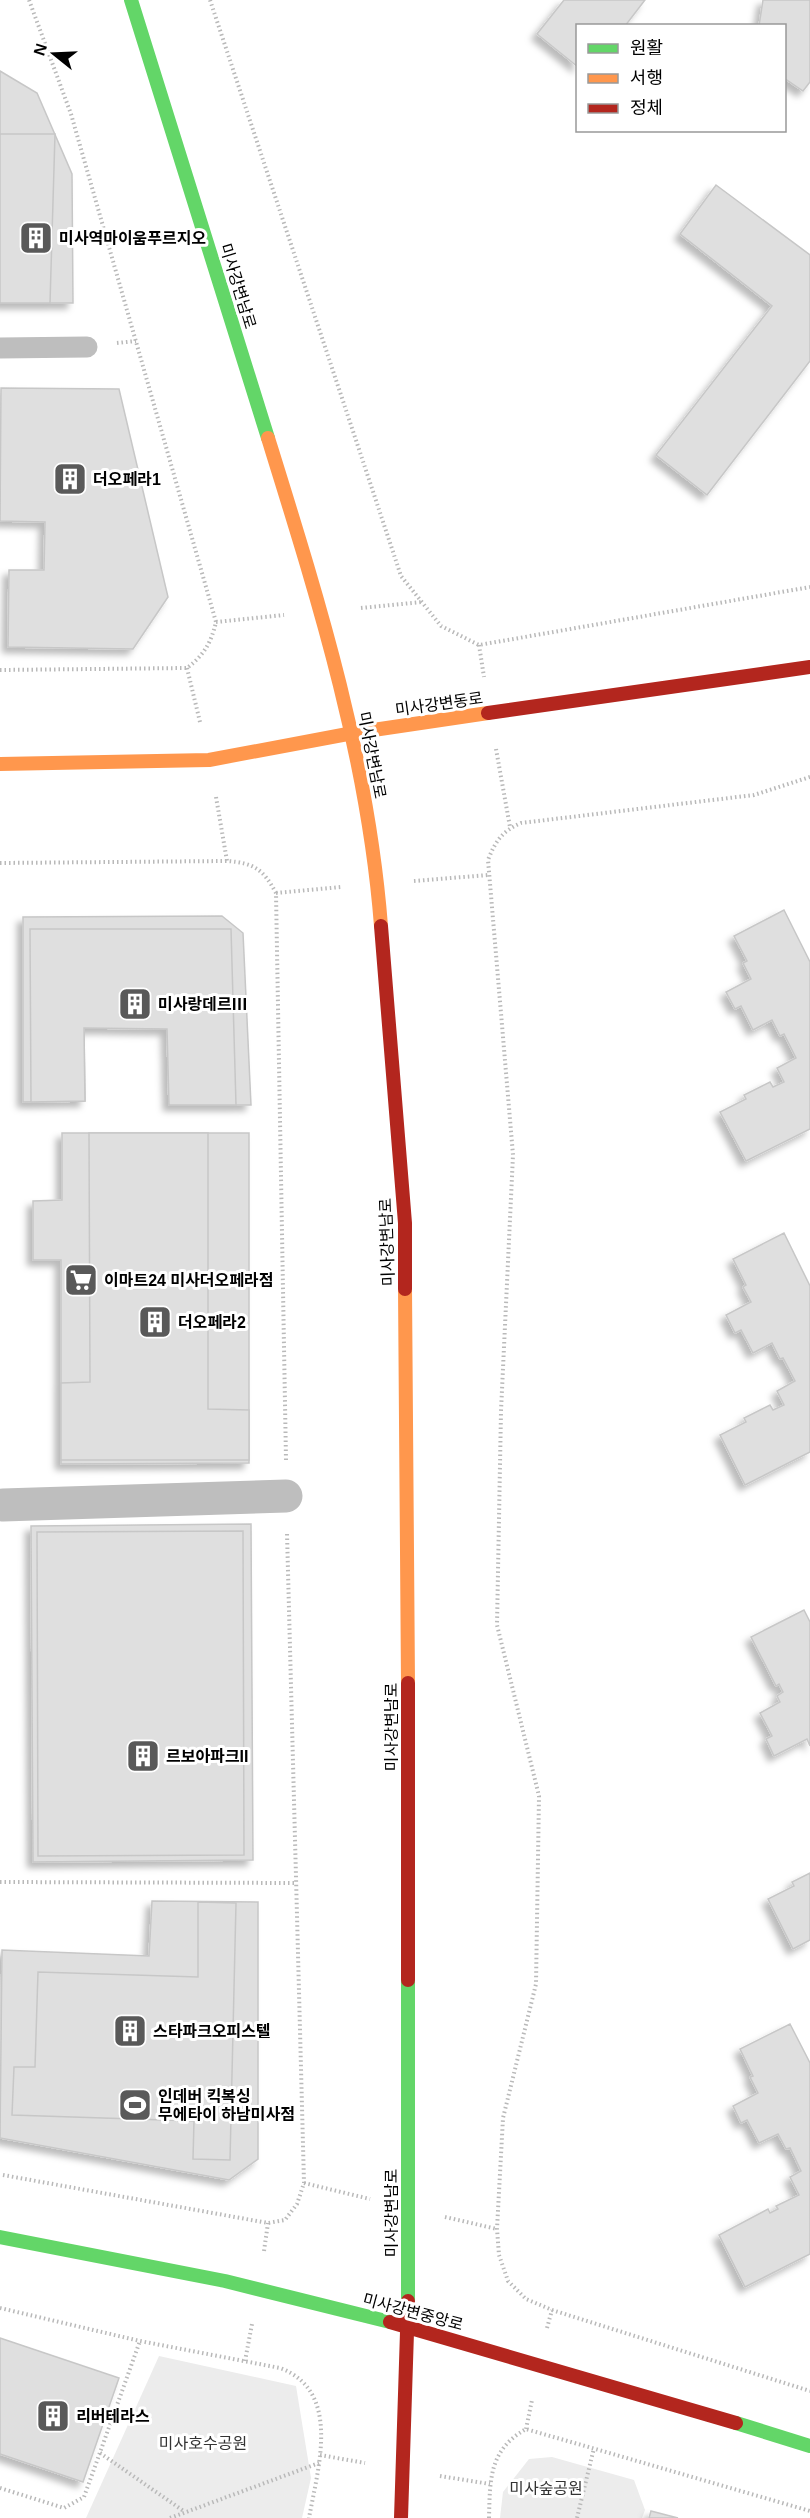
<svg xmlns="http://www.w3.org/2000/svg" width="810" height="2518" font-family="Arial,'Noto Sans KR',sans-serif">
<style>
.green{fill:#ececec}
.building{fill:#dfdfdf;stroke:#c7c7c7;stroke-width:1.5;filter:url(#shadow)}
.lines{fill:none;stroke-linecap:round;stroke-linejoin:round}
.path{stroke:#b9b9b9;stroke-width:4;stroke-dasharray:1.5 3;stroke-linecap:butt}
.lane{stroke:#bebebe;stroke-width:21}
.street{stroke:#bebebe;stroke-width:33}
.fast{stroke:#63d668;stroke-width:14}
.slow{stroke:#ff974d;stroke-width:14}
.jam{stroke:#b3261e;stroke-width:14}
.labels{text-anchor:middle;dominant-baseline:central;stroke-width:6;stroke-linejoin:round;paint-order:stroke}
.poi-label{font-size:16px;font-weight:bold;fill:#000;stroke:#fff;text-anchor:start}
.street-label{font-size:16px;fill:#000;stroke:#fff}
.park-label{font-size:16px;fill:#333;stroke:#fff}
</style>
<defs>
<filter id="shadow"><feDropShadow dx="-5.5" dy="5.5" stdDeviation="3" flood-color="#0004"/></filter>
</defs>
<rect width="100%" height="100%" fill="#fff"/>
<g class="green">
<path d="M159 2356 296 2386 311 2478 302 2518H86Z"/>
<path d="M552 2457 634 2480 645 2510 642 2518H500L503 2492 529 2459Z"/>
</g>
<g class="building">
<path d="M564 0H645L625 26H578V67L537 34Z"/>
<path d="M763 0H810V82L803 91 784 78V26H759Z"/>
<path d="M0 71 37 93 72 174 73 303H0Z"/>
<path d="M0 134H55L50 303H0Z"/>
<path d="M716 185 810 255V361L707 495 656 455 772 306 680 234Z"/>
<path d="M1 388 119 389 168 597 133 649 8 647 9 570H44L45 522 0 521Z"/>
<path d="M784 910 810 962V1129L746 1161 720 1112 746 1099 744 1095 770 1082 773 1087 784 1082 777 1068 796 1058 784 1034 780 1036 772 1020 753 1030 741 1006 735 1009 726 992 751 979 743 963 747 961 734 936Z"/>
<path d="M222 916 243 933 251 1105H169L167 1029 84 1028 85 1101 23 1102V917Z"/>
<path d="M30 929H231L236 1105H169L167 1029 84 1028 85 1101 31 1102Z"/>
<path d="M62 1133H249V1463L61 1464V1260H33V1201L62 1200Z"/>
<path d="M89 1133H208V1409L249 1410V1460H61V1383L90 1382Z"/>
<path d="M784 1233 810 1286V1452L745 1485 720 1435 746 1422 744 1418 770 1405 773 1410 784 1405 777 1391 795 1381 783 1358 780 1359 772 1343 753 1353 741 1330 735 1333 726 1315 751 1302 743 1287 746 1285 733 1259Z"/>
<path d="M251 1524 253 1860 33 1862 31 1526Z"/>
<path d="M243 1531 244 1855 38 1856 37 1532Z"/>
<path d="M804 1610 810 1622V1746L807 1739 774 1756 766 1739 772 1736 760 1713 780 1702 777 1696 783 1692 779 1684 776 1686 751 1637Z"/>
<path d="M810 1873V1940L793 1949 768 1899 794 1886 792 1882Z"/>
<path d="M152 1901 258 1902V2159L229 2180 0 2138 2 1950 149 1956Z"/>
<path d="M198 1902 236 1903 230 2160 193 2159 194 2121 12 2115 14 2067H35L38 1972 198 1977Z"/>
<path d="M790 2024 810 2063V2254L745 2287 719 2235 768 2209 770 2213 778 2209 776 2206 799 2195 790 2177 801 2171 790 2148 786 2149 778 2134 759 2143 747 2120 741 2123 733 2106 758 2093 750 2077 753 2076 740 2049Z"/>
<path d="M0 2338 119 2378 83 2482 0 2454Z"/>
<path d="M651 2511 678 2518H649Z"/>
</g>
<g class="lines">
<g class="path">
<path d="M210 0 401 576 441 626 479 645 810 587"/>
<path d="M117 343 136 341"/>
<path d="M361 608 422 602"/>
<path d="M216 622 284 615"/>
<path d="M479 645 484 677"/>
<path d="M187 668 200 722"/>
<path d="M0 670 187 668C204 655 211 643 216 622L71 114 29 0"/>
<path d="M496 749 510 827"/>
<path d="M810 777 754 795 521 823C502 831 495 842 488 860L513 1155 501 1411 497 1625 539 1796 536 1984 503 2118 497 2229 499 2255 508 2281 526 2299 552 2310 810 2391"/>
<path d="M216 797 227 861"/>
<path d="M0 863 227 861C254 863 263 869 276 893L286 1460"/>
<path d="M414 881 488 875"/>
<path d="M276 893 341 887"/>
<path d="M0 1882 296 1883"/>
<path d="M3 2175 268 2223 285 2220 297 2204 304 2183 287 1533"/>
<path d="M304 2183 370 2199"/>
<path d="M445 2217 497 2229"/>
<path d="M264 2251 268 2223"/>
<path d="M0 2308 140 2341 280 2368C342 2391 318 2468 309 2518"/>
<path d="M547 2328 552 2310"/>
<path d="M245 2361 252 2324"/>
<path d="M526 2429 532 2400"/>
<path d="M100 2453 185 2512"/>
<path d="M320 2455 365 2463"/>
<path d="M440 2476 490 2484"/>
<path d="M0 2488 64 2508 84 2497 140 2341"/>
<path d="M170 2518 319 2463"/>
<path d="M489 2518C490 2479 489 2450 526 2429L810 2511"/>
<path d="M577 2518 594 2448"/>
</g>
<path class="lane" d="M0 348 87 347"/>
<path class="street" d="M3 1505 286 1496"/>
<g class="fast">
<path d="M131 0 268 438"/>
<path d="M408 1980V2301"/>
<path d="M0 2237 225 2281 390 2322"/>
<path d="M736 2423 810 2446"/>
</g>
<g class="slow">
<path d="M268 438C318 599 368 757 381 926"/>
<path d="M0 764 209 760 353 733 488 713"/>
<path d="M405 1289 408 1683"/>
</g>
<g class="jam">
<path d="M488 713 810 667"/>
<path d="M381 926 405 1223V1289"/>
<path d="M408 1683V1980"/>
<path d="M390 2322 736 2423"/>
<path d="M401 2518 408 2301"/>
</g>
</g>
<defs>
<g id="building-square" transform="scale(1.725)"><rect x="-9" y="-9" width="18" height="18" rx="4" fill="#595959" stroke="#fff"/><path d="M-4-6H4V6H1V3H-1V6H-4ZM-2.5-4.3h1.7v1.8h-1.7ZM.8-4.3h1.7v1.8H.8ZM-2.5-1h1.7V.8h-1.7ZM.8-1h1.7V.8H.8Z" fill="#fff"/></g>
<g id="supermarket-square" transform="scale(1.725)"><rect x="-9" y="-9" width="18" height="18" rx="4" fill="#595959" stroke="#fff"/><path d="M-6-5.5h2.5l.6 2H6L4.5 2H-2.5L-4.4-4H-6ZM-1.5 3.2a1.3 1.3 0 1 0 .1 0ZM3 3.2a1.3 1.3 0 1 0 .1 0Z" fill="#fff"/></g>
<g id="stadium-square" transform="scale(1.725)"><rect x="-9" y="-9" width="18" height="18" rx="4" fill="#595959" stroke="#fff"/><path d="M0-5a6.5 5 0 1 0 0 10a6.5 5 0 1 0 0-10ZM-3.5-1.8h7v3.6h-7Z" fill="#fff"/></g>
</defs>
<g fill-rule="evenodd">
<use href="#building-square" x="36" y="238"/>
<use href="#building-square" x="70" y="479"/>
<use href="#building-square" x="135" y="1004"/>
<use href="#supermarket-square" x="81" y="1280"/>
<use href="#building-square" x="155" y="1322"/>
<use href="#building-square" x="143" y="1756"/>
<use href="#building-square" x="130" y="2031"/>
<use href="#stadium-square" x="135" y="2105"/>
<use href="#building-square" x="53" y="2416"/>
</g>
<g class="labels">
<g class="poi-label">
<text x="59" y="238">미사역마이움푸르지오</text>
<text x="93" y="479">더오페라1</text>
<text x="158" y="1004">미사랑데르Ⅲ</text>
<text x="104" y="1280">이마트24 미사더오페라점</text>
<text x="178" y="1322">더오페라2</text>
<text x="166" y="1756">르보아파크II</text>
<text x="153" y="2031">스타파크오피스텔</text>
<text x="158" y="2096">인데버 킥복싱<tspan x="158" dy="18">무에타이 하남미사점</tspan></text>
<text x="76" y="2416">리버테라스</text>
</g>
<g class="street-label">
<text transform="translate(238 286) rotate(73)">미사강변남로</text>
<text transform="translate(439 704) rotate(-8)">미사강변동로</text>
<text transform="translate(372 755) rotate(79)">미사강변남로</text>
<text transform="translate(387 1242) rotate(-92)">미사강변남로</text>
<text transform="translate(391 1727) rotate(-90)">미사강변남로</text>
<text transform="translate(391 2213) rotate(-90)">미사강변남로</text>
<text transform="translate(413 2312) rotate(15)">미사강변중앙로</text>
</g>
<g class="park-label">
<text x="203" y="2443">미사호수공원</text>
<text x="546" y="2488">미사숲공원</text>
</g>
</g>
<rect x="576" y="24" width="210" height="108" fill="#ffffff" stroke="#999999" stroke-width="1.5"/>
<rect x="588" y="44" width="30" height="9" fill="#63d668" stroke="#999999" stroke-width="1.5"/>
<text x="630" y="54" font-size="18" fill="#000000">원활</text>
<rect x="588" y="74" width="30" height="9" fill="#ff974d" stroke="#999999" stroke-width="1.5"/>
<text x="630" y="84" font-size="18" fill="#000000">서행</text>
<rect x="588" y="104" width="30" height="9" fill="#b3261e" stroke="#999999" stroke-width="1.5"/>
<text x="630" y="114" font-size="18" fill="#000000">정체</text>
<g transform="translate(54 54) rotate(288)" stroke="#ffffff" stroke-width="4.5" paint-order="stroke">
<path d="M0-4.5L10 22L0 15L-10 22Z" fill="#000000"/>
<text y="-9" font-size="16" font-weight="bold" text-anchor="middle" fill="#000000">N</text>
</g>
</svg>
